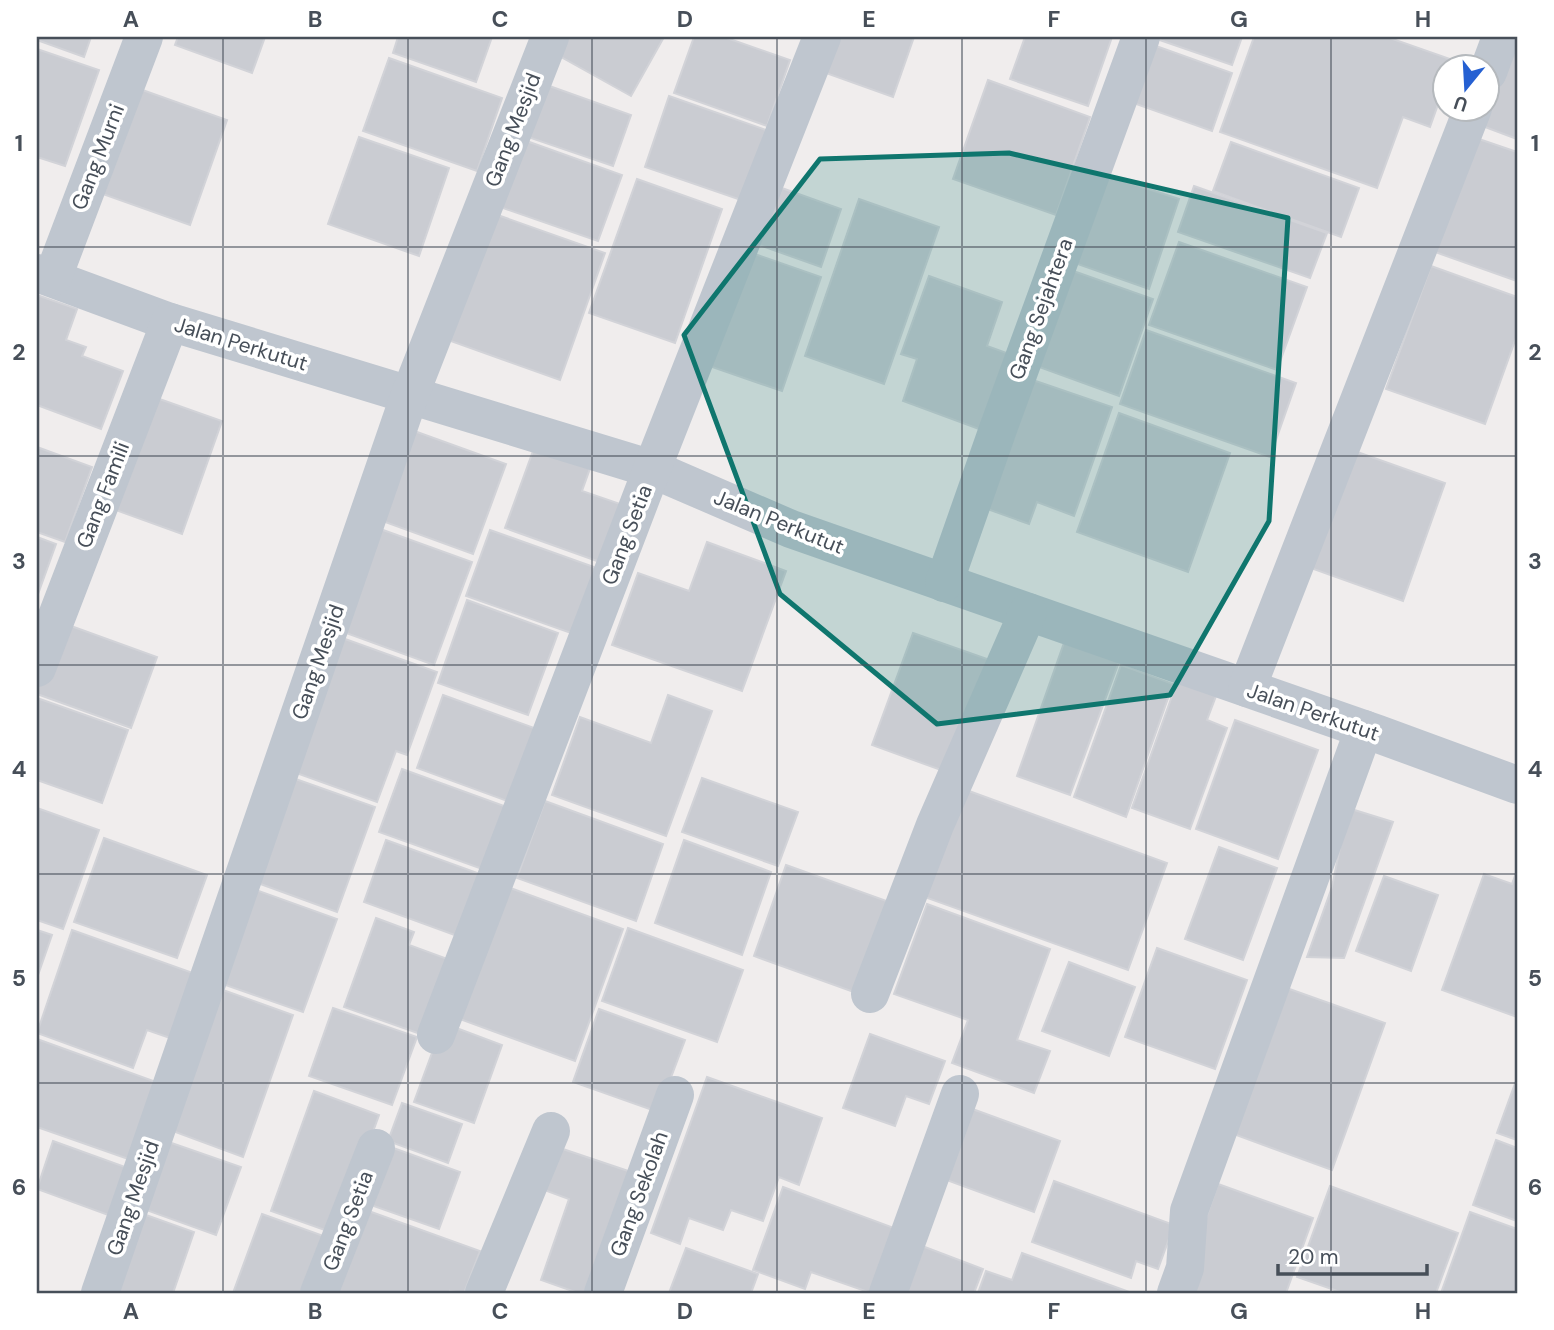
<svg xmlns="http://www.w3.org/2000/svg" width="1554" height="1330" font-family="'DM Sans',sans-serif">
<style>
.building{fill:#caccd2;stroke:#d2d3d8;stroke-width:2}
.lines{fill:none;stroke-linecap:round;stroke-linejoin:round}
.minor{stroke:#bfc6cf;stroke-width:38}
.marked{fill:#0f766e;fill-opacity:0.2;stroke:#0f766e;stroke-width:5;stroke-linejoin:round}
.grid{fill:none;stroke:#474f59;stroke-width:2;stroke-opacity:0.55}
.labels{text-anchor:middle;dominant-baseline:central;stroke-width:7;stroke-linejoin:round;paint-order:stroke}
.street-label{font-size:21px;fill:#474f59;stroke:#fff}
.neatline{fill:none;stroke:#474f59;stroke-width:2.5}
.grid-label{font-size:23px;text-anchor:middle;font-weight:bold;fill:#474f59}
</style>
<rect width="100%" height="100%" fill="#f0eded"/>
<g class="building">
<path d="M37 37H91L84 57 37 40Z"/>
<path d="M178 37H265L252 73 175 45Z"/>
<path d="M398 37H492L476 82 393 53Z"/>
<path d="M554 37H664L631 96 547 49Z"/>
<path d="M694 37H724L790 60 767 126 674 93Z"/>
<path d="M835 37H914L893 97 823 72Z"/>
<path d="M1025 37H1112L1088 106 1010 79Z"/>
<path d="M1151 37H1242L1232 65Z"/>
<path d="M1254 37H1387L1453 60 1451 66H1446V82L1430 127 1403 117 1377 188 1220 132Z"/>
<path d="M1508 37 1517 41V139L1477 124 1488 108V94Z"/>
<path d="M1142 41 1232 73 1212 131 1122 99Z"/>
<path d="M37 49 99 70 65 166 37 157Z"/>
<path d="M389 58 502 98 477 171 363 131Z"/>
<path d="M988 80 1090 117 1056 215 953 179Z"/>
<path d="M541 83 631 115 613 166 522 135Z"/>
<path d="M134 87 227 120 190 225 97 192Z"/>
<path d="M669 96 766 130 741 200 645 167Z"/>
<path d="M359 137 449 168 419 256 328 224Z"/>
<path d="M1476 138 1517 152V281L1435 252Z"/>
<path d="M521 139 622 175 598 241 497 206Z"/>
<path d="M1231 142 1359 188 1341 237 1213 191Z"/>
<path d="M1096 172 1179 199 1149 289 1066 260Z"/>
<path d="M637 179 722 209 675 343 589 313Z"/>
<path d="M765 182 841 209 821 267 745 240Z"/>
<path d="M1194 186 1327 233 1310 278 1178 232Z"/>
<path d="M859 199 939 227 884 384 805 356Z"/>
<path d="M489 212 605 253 560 380 445 339Z"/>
<path d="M1179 242 1307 287 1277 370 1149 325Z"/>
<path d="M749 252 821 277 782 391 709 366Z"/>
<path d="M1431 266 1517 297V335L1485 424 1386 389Z"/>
<path d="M1062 267 1153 299 1119 396 1028 363Z"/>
<path d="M929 276 1002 302 987 346 1015 356 987 432 903 401 917 359 901 354Z"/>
<path d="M37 295 77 309 66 340 86 347 82 356 123 371 101 429 37 405Z"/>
<path d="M1146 330 1296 383 1270 457 1120 404Z"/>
<path d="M1024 377 1112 407 1074 516 1037 502 1029 524 979 506Z"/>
<path d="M151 396 222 421 182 534 110 508Z"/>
<path d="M1119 413 1230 453 1188 572 1077 532Z"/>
<path d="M406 428 506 464 473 554 374 518Z"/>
<path d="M537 440 593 460 582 491 629 507 608 565 505 528Z"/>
<path d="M37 447 92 467 65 542 37 532Z"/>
<path d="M1346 448 1445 483 1403 601 1305 566Z"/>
<path d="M372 526 472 562 434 665 335 629Z"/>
<path d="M490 530 608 572 574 634 466 596Z"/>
<path d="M37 537 56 544 37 597Z"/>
<path d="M707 542 786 571 742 691 612 645 638 573 689 591Z"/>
<path d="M467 600 558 633 528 715 438 683Z"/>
<path d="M60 622 157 657 131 728 37 694V685Z"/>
<path d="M913 633 993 661 952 774 872 745Z"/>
<path d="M334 635 437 672 407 755 396 751 377 802 285 769Z"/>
<path d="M1065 640 1120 659 1070 795 1017 776Z"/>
<path d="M1121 665 1173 684 1126 817 1074 797Z"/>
<path d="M1177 682 1216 696 1207 720 1227 728 1190 829 1132 808Z"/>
<path d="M443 695 537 729 510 802 417 768Z"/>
<path d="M668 695 712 711 666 836 552 795 580 717 651 743Z"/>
<path d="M37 698 128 730 102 803 37 780Z"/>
<path d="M1235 720 1318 750 1278 859 1196 829Z"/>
<path d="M402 769 507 807 485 870 379 832Z"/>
<path d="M290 777 375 807 337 912 247 879Z"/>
<path d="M702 778 798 812 778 866 682 832Z"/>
<path d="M958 787 1167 863 1128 970 919 895Z"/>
<path d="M545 801 663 844 636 921 517 878Z"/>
<path d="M37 808 99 830 63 929 37 920Z"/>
<path d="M1348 808 1393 822 1344 958 1307 957 1332 887Z"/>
<path d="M104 838 207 875 177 958 74 922Z"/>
<path d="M386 840 483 875 460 937 364 902Z"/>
<path d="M684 840 771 872 742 955 655 923Z"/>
<path d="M1219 847 1277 868 1243 960 1185 939Z"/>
<path d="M786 865 895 904 862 995 754 956Z"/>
<path d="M1517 870V1017L1442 990 1484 874 1512 884Z"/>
<path d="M1384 876 1438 895 1411 971 1356 951Z"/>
<path d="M245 886 337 919 303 1012 211 980Z"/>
<path d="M505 886 623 929 575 1061 457 1018Z"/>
<path d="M927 904 1050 949 1017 1040 1050 1051 1034 1093 952 1063 968 1020 894 994Z"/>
<path d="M376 918 414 932 409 945 453 961 426 1036 344 1007Z"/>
<path d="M628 928 743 970 717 1042 602 1001Z"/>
<path d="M37 930 52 935 37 978Z"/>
<path d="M72 930 193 973 170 1038 147 1030 133 1068 37 1033Z"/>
<path d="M1157 948 1247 980 1215 1069 1125 1037Z"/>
<path d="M1069 962 1135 987 1109 1056 1042 1031Z"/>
<path d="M209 985 293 1015 243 1157 159 1126Z"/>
<path d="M1281 986 1385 1023 1332 1170 1228 1132Z"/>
<path d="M333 1008 417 1037 392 1105 309 1076Z"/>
<path d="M599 1009 685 1040 658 1112 573 1082Z"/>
<path d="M443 1023 502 1045 474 1123 414 1102Z"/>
<path d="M870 1034 945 1061 929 1104 906 1096 895 1126 843 1108Z"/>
<path d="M37 1039 159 1083 131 1160 37 1127Z"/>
<path d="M707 1077 822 1118 799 1185 779 1177 763 1221 731 1210 723 1230 689 1218 680 1244 651 1233Z"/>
<path d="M1517 1078V1140L1497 1133Z"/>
<path d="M314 1091 379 1115 336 1234 271 1211Z"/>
<path d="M402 1103 462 1124 448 1163 388 1141Z"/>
<path d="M967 1107 1060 1141 1034 1212 941 1178Z"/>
<path d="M160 1139 241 1167 216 1235 135 1206Z"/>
<path d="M1496 1140 1517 1148V1221L1473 1205Z"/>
<path d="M53 1141 128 1168 111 1216 37 1189Z"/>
<path d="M385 1145 460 1172 439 1229 365 1203Z"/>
<path d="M551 1145 640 1175 600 1293H578L541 1280 569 1199 536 1187Z"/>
<path d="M1054 1181 1174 1225 1158 1269 1136 1261 1131 1278 1032 1242Z"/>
<path d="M1218 1184 1313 1218 1286 1293H1193L1181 1289Z"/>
<path d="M1330 1186 1458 1233 1436 1293H1343L1297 1277Z"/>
<path d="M783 1187 894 1228 871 1293 811 1272 805 1289 753 1270Z"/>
<path d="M363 1209 480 1251 464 1293 450 1291V1293H333Z"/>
<path d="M132 1210 194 1232 173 1293H102Z"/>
<path d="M1470 1212 1517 1229V1293H1441Z"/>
<path d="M262 1214 332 1239 312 1293H233Z"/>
<path d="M909 1241 983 1269 974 1293H891Z"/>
<path d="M686 1248 758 1274 751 1293H669Z"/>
<path d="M1022 1253 1132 1293H978L986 1271 1012 1280Z"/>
</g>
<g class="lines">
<g class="minor">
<path d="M1488 72 1501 37"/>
<path d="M37 273 170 322 652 469 791 529 1378 734 1517 785"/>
<path d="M53 277 144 37"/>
<path d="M944 583 998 429 1141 37"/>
<path d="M37 668 170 322"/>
<path d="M1247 688 1473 108"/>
<path d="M870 994 935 825 1028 612"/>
<path d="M436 1035 652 469 822 37"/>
<path d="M100 1293 409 397 550 37"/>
<path d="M319 1293 376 1148"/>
<path d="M484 1293 551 1131"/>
<path d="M603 1293 675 1095"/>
<path d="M888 1293 960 1094"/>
<path d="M1176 1293 1185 1268 1189 1211 1364 729"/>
</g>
</g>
<path class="marked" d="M1009 153 1288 218 1269 521 1170 695 937 724 780 594 684 335 820 159Z"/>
<path class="grid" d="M223 37V1293M408 37V1293M592 37V1293M777 37V1293M962 37V1293M1146 37V1293M1331 37V1293M37 247H1517M37 456H1517M37 665H1517M37 874H1517M37 1083H1517"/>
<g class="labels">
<g class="street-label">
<text transform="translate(513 130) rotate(-69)">Gang Mesjid</text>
<text transform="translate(98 157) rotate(-69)">Gang Murni</text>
<text transform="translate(1041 309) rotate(-70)">Gang Sejahtera</text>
<text transform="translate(241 344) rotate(17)">Jalan Perkutut</text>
<text transform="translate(103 495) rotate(-69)">Gang Famili</text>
<text transform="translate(779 522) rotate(22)">Jalan Perkutut</text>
<text transform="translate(627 535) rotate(-69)">Gang Setia</text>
<text transform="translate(318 662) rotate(-71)">Gang Mesjid</text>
<text transform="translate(1313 712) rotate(19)">Jalan Perkutut</text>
<text transform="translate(639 1194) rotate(-70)">Gang Sekolah</text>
<text transform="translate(133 1198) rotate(-71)">Gang Mesjid</text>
<text transform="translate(348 1221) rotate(-69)">Gang Setia</text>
</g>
</g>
<rect width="1554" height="1330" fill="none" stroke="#ffffff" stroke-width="77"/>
<g transform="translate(1466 88) rotate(198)"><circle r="33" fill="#ffffff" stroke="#b5b9bd" stroke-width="2"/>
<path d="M0-5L12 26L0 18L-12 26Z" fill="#2560d2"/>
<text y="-10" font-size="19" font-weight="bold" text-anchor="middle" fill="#474f59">U</text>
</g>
<path d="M1278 1264v10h149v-10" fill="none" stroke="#474f59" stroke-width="3.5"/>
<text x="1288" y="1264" font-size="21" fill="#474f59" stroke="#ffffff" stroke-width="5" paint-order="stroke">20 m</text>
<rect x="38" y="38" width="1478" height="1254" class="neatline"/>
<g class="grid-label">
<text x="131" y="27">A</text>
<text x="315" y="27">B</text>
<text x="500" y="27">C</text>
<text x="685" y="27">D</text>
<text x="869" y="27">E</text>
<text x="1054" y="27">F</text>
<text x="1239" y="27">G</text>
<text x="1423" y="27">H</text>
<text x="19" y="151">1</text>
<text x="1535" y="151">1</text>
<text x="19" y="360">2</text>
<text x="1535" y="360">2</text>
<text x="19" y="569">3</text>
<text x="1535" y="569">3</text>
<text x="19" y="777">4</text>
<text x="1535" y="777">4</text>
<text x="19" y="986">5</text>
<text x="1535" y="986">5</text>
<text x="19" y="1195">6</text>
<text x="1535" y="1195">6</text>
<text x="131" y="1319">A</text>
<text x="315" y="1319">B</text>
<text x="500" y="1319">C</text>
<text x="685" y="1319">D</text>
<text x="869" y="1319">E</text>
<text x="1054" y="1319">F</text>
<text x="1239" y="1319">G</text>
<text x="1423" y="1319">H</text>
</g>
</svg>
